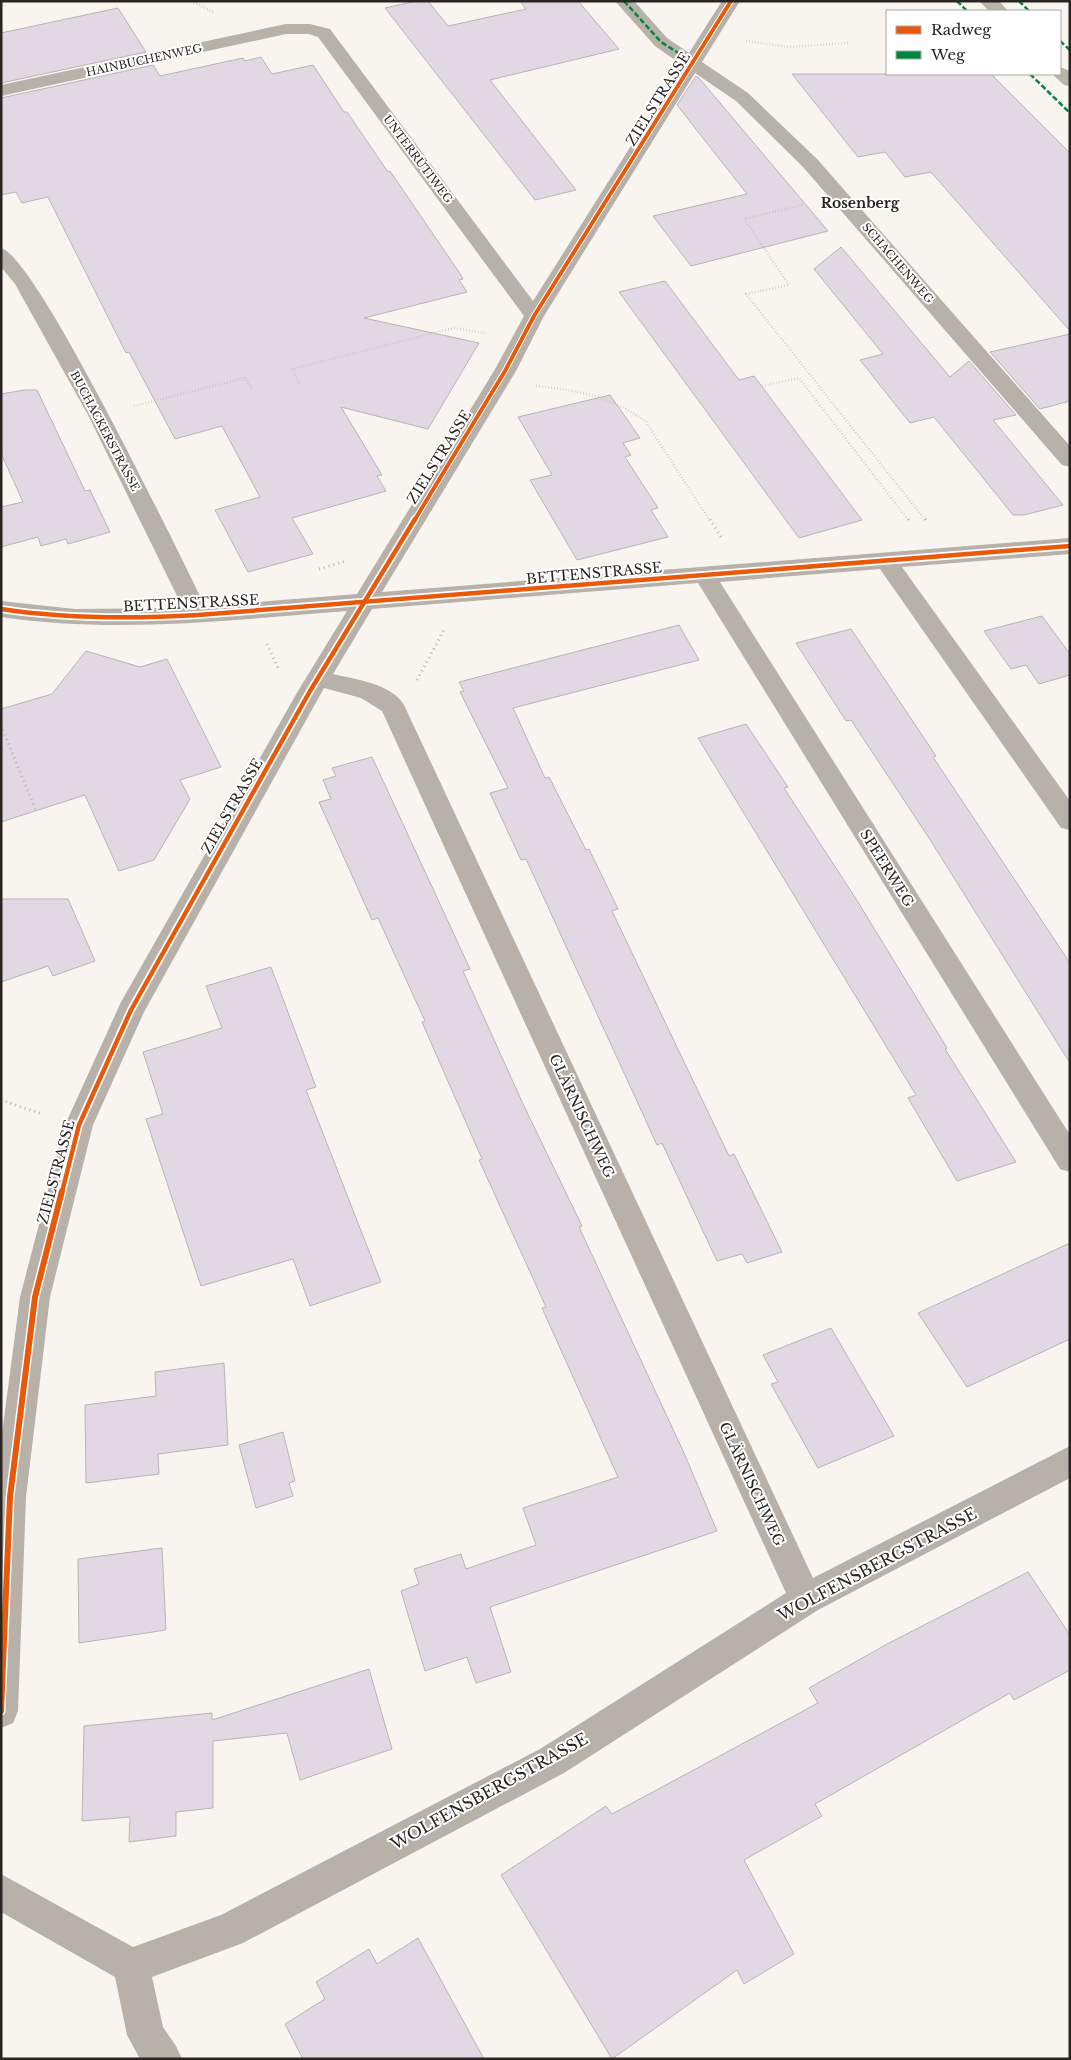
<svg xmlns="http://www.w3.org/2000/svg" width="1071" height="2060" font-family="'Libre Baskerville',serif">
<style>
.building{fill:#e1d8e4;stroke:#b8b5b5}
.lines{fill:none;stroke-linecap:round;stroke-linejoin:round}
.path-far1{stroke:#bcb7b0;stroke-width:2.5;stroke-dasharray:0.5 2.5;stroke-linecap:butt}
.path{stroke:#bcb7b0;stroke-width:3;stroke-dasharray:1 4;stroke-linecap:butt}
.minor{fill:#b7b1a9;fill-rule:evenodd}
.major{fill:#bab3a9;fill-rule:evenodd}
.quiet{stroke:#00873e;stroke-width:2.5;stroke-dasharray:5.5 2.5;stroke-linecap:butt}
.cycleway-far2-casing{stroke:#fff;stroke-width:6}
.cycleway-far1-casing{stroke:#fff;stroke-width:8}
.cycleway-casing{stroke:#fff;stroke-width:9}
.cycleway-far2{stroke:#e8590c;stroke-width:4}
.cycleway-far1{stroke:#e8590c;stroke-width:4.5}
.cycleway{stroke:#e8590c;stroke-width:6}
.labels{text-anchor:middle;dominant-baseline:central;stroke-width:4;stroke-linejoin:round;paint-order:stroke}
.far-street-label{font-size:11px;fill:#282522;stroke:#fff}
.street-label{font-size:14px;fill:#282522;stroke:#fff}
.far-quarter-label{font-size:14px;font-weight:bold;fill:#282522;stroke:#fff}
.near-street-label{font-size:16px;fill:#282522;stroke:#fff}
</style>
<rect width="100%" height="100%" fill="#f8f4f0"/>
<g class="building">
<path d="M416 1H428L448 26 526 9 520 1H578L619 49 490 80 576 190 535 200 385 8Z"/>
<path d="M118 8 146 52 1 83V33Z"/>
<path d="M261 57 272 74 313 65 344 112H347L388 172 390 171 461 275 463 279 459 280 467 292 364 318 479 343 428 429 341 407 382 475 377 476 386 491 292 518 313 554 248 572 215 510 260 497 222 426 175 439 129 352 126 353 48 197 22 203 16 192 1 195V98L153 65 160 76 243 58 245 61Z"/>
<path d="M792 74H991L1070 153V331L931 172 905 177 885 152 858 157Z"/>
<path d="M696 76 699 78 828 231 691 266 653 216 747 194 677 105Z"/>
<path d="M841 247 950 377 969 361 1016 415 993 420 1063 505 1024 515H1013L934 417 910 423 860 360 883 354 814 269Z"/>
<path d="M665 281 739 380 754 376 862 520 799 538 619 292Z"/>
<path d="M1070 334V401L1040 409 990 352Z"/>
<path d="M24 390H37L85 491 90 490 110 532 68 544 66 539 41 546 38 537 1 547V507L23 502 1 453V394Z"/>
<path d="M610 395 640 438 623 443 631 455 625 457 658 508 651 510 668 537 577 560 530 480 552 475 518 417Z"/>
<path d="M1042 616 1070 654V675L1039 684 1026 665 1011 669 984 631Z"/>
<path d="M679 625 699 660 513 708 545 778 549 777 586 850 589 849 618 909 612 911 729 1156 734 1154 782 1252 747 1263 742 1254 717 1261 662 1143 657 1145 526 859 521 860 490 793 508 788 460 692 464 691 459 682Z"/>
<path d="M851 629 936 756 933 757 1070 963V1063L929 838 851 720 846 721 796 643Z"/>
<path d="M86 651 140 667 167 659 221 767 180 780 190 799 154 860 119 871 85 795 1 822V709L52 694Z"/>
<path d="M746 724 788 787 784 788 858 902 947 1048 945 1049 1016 1162 957 1181 908 1098 916 1095 698 738Z"/>
<path d="M372 757 470 969 463 971 523 1104 582 1226 579 1227 684 1453 717 1531 490 1607 511 1672 476 1683 467 1657 425 1671 401 1591 419 1584 414 1569 461 1554 466 1569 536 1545 523 1508 618 1477 542 1308 546 1307 479 1160 482 1159 422 1022 425 1021 378 918 372 920 319 802 331 799 323 780 336 776 332 768Z"/>
<path d="M1 899H68L95 961 53 976 48 966 1 982Z"/>
<path d="M271 967 316 1087 306 1090 381 1282 310 1306 293 1259 201 1286 146 1119 163 1114 143 1052 222 1028 206 986Z"/>
<path d="M1070 1243V1339L967 1387 918 1313Z"/>
<path d="M831 1328 894 1436 818 1468 771 1384 778 1382 763 1355Z"/>
<path d="M224 1363 228 1445 158 1454 159 1474 86 1483 85 1405 156 1396 155 1372Z"/>
<path d="M283 1432 295 1481 289 1483 293 1496 256 1508 239 1445Z"/>
<path d="M162 1548 166 1630 79 1643 78 1559Z"/>
<path d="M1028 1572 1070 1635V1670L1014 1700 1010 1693 815 1804 822 1816 744 1860 794 1954 744 1984 737 1970 612 2059 501 1875 606 1806 612 1814 818 1703 809 1688 889 1643Z"/>
<path d="M369 1669 392 1749 300 1780 287 1733 213 1741V1808L176 1812V1836L129 1842 130 1817 82 1821 84 1726 212 1713V1720Z"/>
<path d="M418 1938 484 2059H303L285 2024 325 1999 316 1982 369 1949 377 1964Z"/>
</g>
<g class="lines">
<g class="path-far1">
<path d="M191 1 213 12"/>
<path d="M746 41 789 47 848 43"/>
<path d="M802 205 744 219 789 285 746 294 926 521"/>
<path d="M299 383 292 369 454 328 485 333"/>
<path d="M536 386C577 390 613 397 646 422L710 521"/>
<path d="M762 386 799 378 909 521"/>
<path d="M134 406 245 378 252 389"/>
</g>
<g class="path">
<path d="M710 519 723 540"/>
<path d="M908 519 911 523"/>
<path d="M925 519 928 523"/>
<path d="M319 569 346 561"/>
<path d="M267 644 279 670"/>
<path d="M417 680 444 630"/>
<path d="M1 725 36 811"/>
<path d="M1 1100 42 1114"/>
</g>
<path class="minor" d="M615 1H634L667 38 689 53 722 1H740L702 62 748 93 817 159 1070 446V467L1062 465 803 167 736 101 695 73 544 316 516 371 382 592 1070 538V554L902 567 1070 801V830L1061 828 880 569 720 582 1070 1135V1172L1060 1169 698 583 372 609 333 674C355 679 392 684 404 705L813 1578 1070 1446V1478L818 1610 564 1773 243 1943 152 1977 163 2027 176 2046 182 2059H140L127 2035 115 1977 1 1912V1874L133 1947 221 1915 540 1749 786 1593 382 711 361 698 324 688 144 1012 93 1125 50 1297 26 1497 18 1711 13 1723 1 1728V1441L20 1297 65 1125 121 1002 298 691 347 611C231 620 116 634 1 617V601L75 609 183 608 88 415 15 284 1 267V248C37 257 180 556 205 606L357 594 494 371 524 316 318 37 309 34H286L1 96V85L286 24H310L330 29 533 301 682 65 655 46Z"/>
<g class="major">
<path d="M979 1H999L1008 11H989Z"/>
<path d="M1060 67 1070 71V86L1064 85 1052 74H1060Z"/>
</g>
<g class="quiet">
<path d="M624 1 661 42 694 63"/>
<path d="M957 1 967 11"/>
<path d="M1019 1 1029 11"/>
<path d="M1060 41 1070 50"/>
<path d="M1030 74 1070 113"/>
</g>
<g class="cycleway-far2-casing">
<path id="cycleway-far2" d="M414 521 505 371 534 316 731 1"/>
</g>
<g class="cycleway-far1-casing">
<g id="cycleway-far1">
<path d="M1 609C67 619 132 619 198 615L1070 546"/>
<path d="M62 1192 79 1125 131 1010 310 691 415 519"/>
</g>
</g>
<g class="cycleway-casing">
<path id="cycleway" d="M1 1711 10 1497 35 1297 62 1191"/>
</g>
<use href="#cycleway-far2" class="cycleway-far2"/>
<use href="#cycleway-far1" class="cycleway-far1"/>
<use href="#cycleway" class="cycleway"/>
</g>
<g class="labels">
<g class="far-street-label">
<text transform="translate(144 60) rotate(-12)">HAINBUCHENWEG</text>
<text transform="translate(418 159) rotate(53)">UNTERRÜTIWEG</text>
<text transform="translate(898 263) rotate(49)">SCHACHENWEG</text>
<text transform="translate(105 431) rotate(62)">BUCHACKERSTRASSE</text>
</g>
<g class="street-label">
<text transform="translate(658 99) rotate(-58)">ZIELSTRASSE</text>
<text transform="translate(439 457) rotate(-58)">ZIELSTRASSE</text>
<text transform="translate(594 573) rotate(-5)">BETTENSTRASSE</text>
<text transform="translate(191 603) rotate(-3)">BETTENSTRASSE</text>
<text transform="translate(232 806) rotate(-60)">ZIELSTRASSE</text>
<text transform="translate(887 868) rotate(58)">SPEERWEG</text>
<text transform="translate(582 1116) rotate(65)">GLÄRNISCHWEG</text>
<text transform="translate(56 1172) rotate(-75)">ZIELSTRASSE</text>
<text transform="translate(752 1484) rotate(65)">GLÄRNISCHWEG</text>
</g>
<g class="far-quarter-label">
<text x="860" y="203">Rosenberg</text>
</g>
<g class="near-street-label">
<text transform="translate(877 1564) rotate(-28)">WOLFENSBERGSTRASSE</text>
<text transform="translate(489 1791) rotate(-29)">WOLFENSBERGSTRASSE</text>
</g>
</g>
<rect width="1071" height="2060" fill="none" stroke="#282522" stroke-width="5"/>
<rect x="886" y="10" width="175" height="65" fill="#ffffff" stroke="#a9a8a7"/>
<rect x="896" y="26" width="25" height="8" fill="#e8590c" stroke="#a9a8a7"/>
<text x="931" y="35" font-size="15" fill="#282522">Radweg</text>
<rect x="896" y="51" width="25" height="8" fill="#00873e" stroke="#a9a8a7"/>
<text x="931" y="60" font-size="15" fill="#282522">Weg</text>
</svg>
